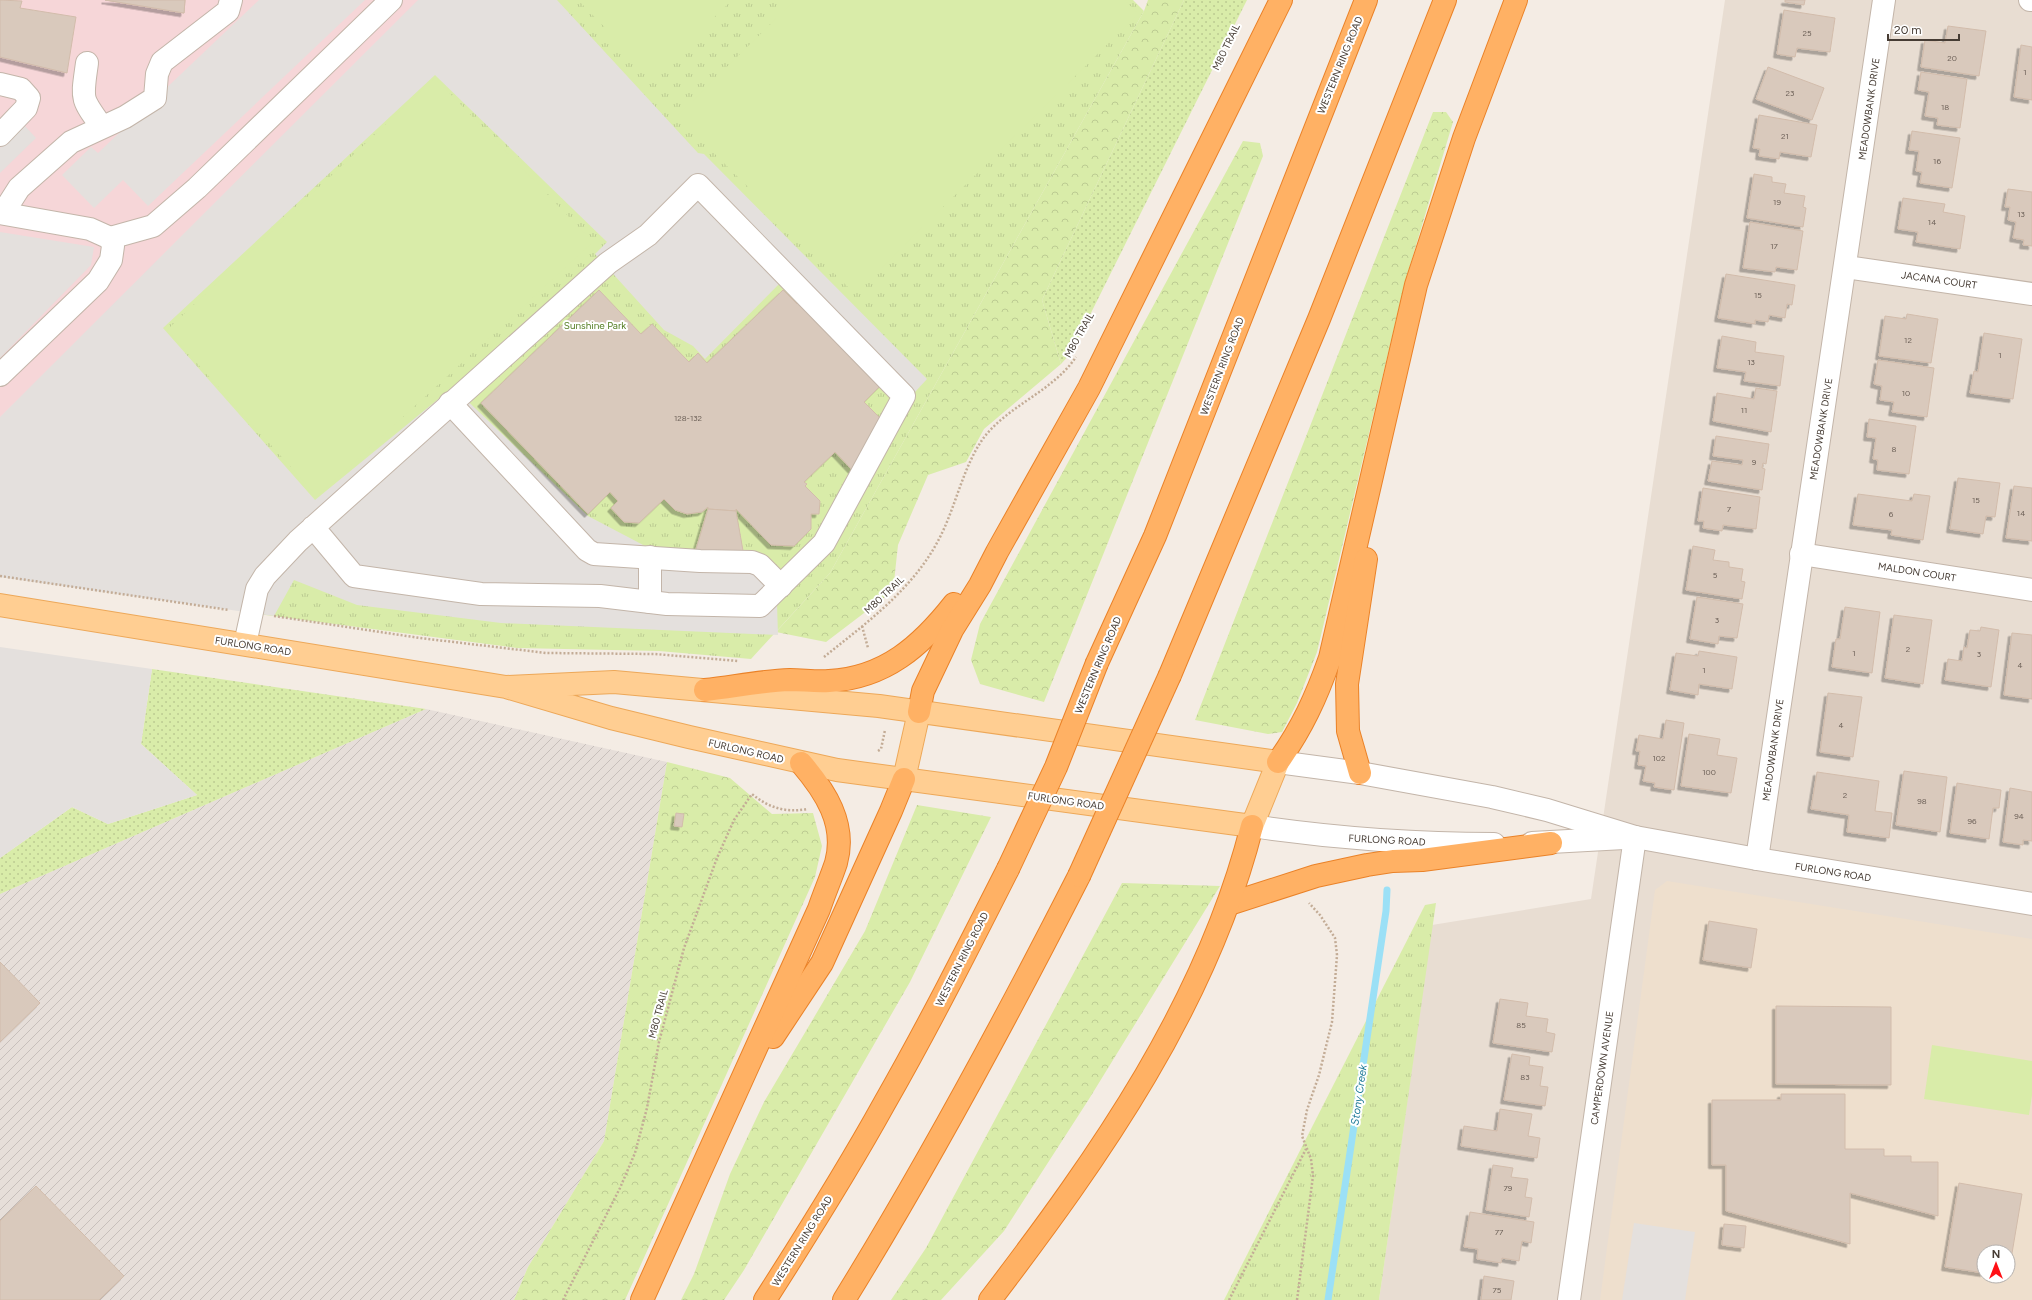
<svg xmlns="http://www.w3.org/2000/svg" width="2032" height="1300" font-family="Figtree,sans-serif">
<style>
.residential{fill:#e8ddd2;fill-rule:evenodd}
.industrial{fill:url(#industrial-furrows)}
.education{fill:#eedfcd;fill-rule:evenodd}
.medical{fill:#f6d6d8}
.grass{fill:url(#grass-dots)}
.forest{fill:url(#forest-crowns)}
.park{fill:url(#park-tufts)}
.pitch{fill:#d9eca9}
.parking{fill:#e4e0dd}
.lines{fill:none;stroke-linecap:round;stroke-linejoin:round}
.stream{stroke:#9be0f6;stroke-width:7}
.building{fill:#d9c9bc;stroke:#d2bcab;filter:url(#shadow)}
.minor-casing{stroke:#c3b5a9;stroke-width:24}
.major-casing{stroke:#eda859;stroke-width:24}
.highway-casing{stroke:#ea8228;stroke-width:24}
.path{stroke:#c3ac96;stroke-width:2.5;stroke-dasharray:2 2;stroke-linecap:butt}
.minor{stroke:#fff;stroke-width:22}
.major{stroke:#ffce92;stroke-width:22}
.highway{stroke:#ffb164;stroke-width:22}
.highway-bridge-casing{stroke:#ea8228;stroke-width:24;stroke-linecap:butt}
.highway-bridge{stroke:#ffb164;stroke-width:22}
.labels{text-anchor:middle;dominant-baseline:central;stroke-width:4;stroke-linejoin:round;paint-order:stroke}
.number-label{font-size:8px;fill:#6b5f56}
.street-label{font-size:10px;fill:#463c34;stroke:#fff}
.park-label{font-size:10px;fill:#547d22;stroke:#fff}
.water-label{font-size:11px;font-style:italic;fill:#207b99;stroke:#fff}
</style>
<defs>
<pattern id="industrial-furrows" width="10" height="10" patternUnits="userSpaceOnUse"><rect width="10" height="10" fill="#e6ded9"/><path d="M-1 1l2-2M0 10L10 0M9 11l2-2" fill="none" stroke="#c7bfbb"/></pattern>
<pattern id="grass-dots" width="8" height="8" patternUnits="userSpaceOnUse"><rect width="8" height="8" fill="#d9eca9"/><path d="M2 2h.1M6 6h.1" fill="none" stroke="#bccb92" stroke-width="1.8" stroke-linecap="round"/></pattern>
<pattern id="forest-crowns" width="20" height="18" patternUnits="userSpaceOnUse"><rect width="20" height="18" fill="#d9eca9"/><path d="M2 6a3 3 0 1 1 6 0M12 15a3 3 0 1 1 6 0" fill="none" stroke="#bccb92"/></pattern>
<pattern id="park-tufts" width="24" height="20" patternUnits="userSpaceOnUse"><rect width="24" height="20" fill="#d9eca9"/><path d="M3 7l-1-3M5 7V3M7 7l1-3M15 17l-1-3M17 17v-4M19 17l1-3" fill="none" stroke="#bccb92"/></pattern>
<filter id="shadow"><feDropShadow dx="-3.5" dy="3.5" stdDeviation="0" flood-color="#0004"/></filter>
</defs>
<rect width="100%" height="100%" fill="#f4ece4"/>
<path class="residential" d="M1725 0H2032V1300H1379L1432 925 1591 899ZM1984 1252H2008V1276H1984Z"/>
<path class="industrial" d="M426 709 667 762 604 1141 528 1267 514 1300H0V894Z"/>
<path class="education" d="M1667 881 2032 939V1300H1600L1655 890ZM1984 1252H2008V1276H1984Z"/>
<path class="medical" d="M0 0H462L0 576Z"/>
<g class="grass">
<path d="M1184 0H1247L1071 353 1061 364 1042 300Z"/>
<path d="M152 669 426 709 0 894V858L72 807 108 824 197 795 141 744Z"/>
</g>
<g class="forest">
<path d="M1148 0H1184L1042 300 1061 364 984 429 966 462 928 475 898 545 893 591 826 642 776 632 830 573 1144 11Z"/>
<path d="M1433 112H1446L1453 122 1405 282 1317 652 1297 703 1282 732 1268 734 1195 720Z"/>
<path d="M1243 141 1260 143 1263 156 1044 702 980 684 971 660 980 624Z"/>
<path d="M667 762 730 778 772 814 813 813 822 846 815 877 625 1300H514L528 1267 604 1141Z"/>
<path d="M917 805 991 817 910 982 744 1270 724 1300H681L694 1274 730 1174 764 1102 865 931Z"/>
<path d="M1122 883 1220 886 1089 1099 1004 1231 941 1300H891L926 1248Z"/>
</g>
<g class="park">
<path d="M462 0H1133L1144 11 830 573 751 659 659 651 517 648 251 613 139 306Z"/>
<path d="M1436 903 1379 1300H1224L1425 905Z"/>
</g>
<g class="pitch">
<path d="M578 0H732L653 77Z"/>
<path d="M795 0H1125L1138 14 855 294 677 116Z"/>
<path d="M435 78 593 242 317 496 167 330Z"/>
<path d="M1932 1045 2032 1061V1095L2029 1115 1924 1099Z"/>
</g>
<g class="parking">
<path d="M259 0H365L148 206 123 180 94 208 62 175 91 147 98 153Z"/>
<path d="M418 0H557L698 153 704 154 927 379 904 404 783 280 705 359 693 346 664 330 595 254 607 242 435 75 163 328 315 500 453 387 588 516 685 567 776 572 778 635 501 623 357 605 294 580 274 616 0 577V417Z"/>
<path d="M24 125 36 138 0 173V148Z"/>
<path d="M0 232 94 247 91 265 0 358Z"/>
<path d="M0 647 152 669 141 744 197 795 108 824 72 807 0 858Z"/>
<path d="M1634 1223 1695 1232 1685 1300H1622Z"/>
</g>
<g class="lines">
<path class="stream" d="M1328 1300 1386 911 1387 890"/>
</g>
<g class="building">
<path d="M0 0 22 1 20 8 76 17 67 73 0 57Z"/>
<path d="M105 0H185L184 13Z"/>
<path d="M105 0H185L184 13Z"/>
<path d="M1785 0H1805L1804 5 1785 2Z"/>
<path d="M1784 10 1835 18 1830 52 1797 48 1795 57 1777 54Z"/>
<path d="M1948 26 1986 31 1979 76 1921 67 1925 40 1945 43Z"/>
<path d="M2021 45 2032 47V100L2014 97Z"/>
<path d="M1768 67 1824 88 1812 120 1756 99Z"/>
<path d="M1921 72 1967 79 1960 128 1937 125 1938 118 1925 116 1929 92 1918 90Z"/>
<path d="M1759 115 1817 125 1811 157 1780 152 1779 159 1759 156 1760 149 1753 148Z"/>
<path d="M1912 131 1960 138 1952 188 1920 183 1922 172 1916 171 1919 151 1909 150Z"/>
<path d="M1754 174 1772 177V182L1786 184 1784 193 1805 196 1803 207 1806 208 1803 227 1747 218Z"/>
<path d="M2008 189 2032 192V246L2023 245 2024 240 2013 238 2016 222 2008 220 2010 207H2005Z"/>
<path d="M1903 198 1945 204 1943 212 1965 216 1960 249 1916 242 1918 232 1898 229Z"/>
<path d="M1750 222 1803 231 1797 270 1776 267 1775 272 1743 268Z"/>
<path d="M1726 274 1795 285 1792 305 1787 304 1785 318 1769 315 1768 322 1755 320V324L1718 318Z"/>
<path d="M599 290 641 334 652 324 689 362 698 353 707 363 783 290 797 304 801 300 882 384 864 402 885 423 855 473 835 452 804 482 807 484 805 486 820 501 819 514H811V529L794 546 771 545 736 509V511L708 509V507L702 512 687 514 675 510 664 499 639 523 624 522 611 508 618 501 610 492 588 514 481 403Z"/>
<path d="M1907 314 1938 319 1931 363 1879 356 1885 316 1906 319Z"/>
<path d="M1984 333 2022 339 2013 399 1970 393 1974 371 1978 372Z"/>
<path d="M1722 336 1756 342 1755 352 1784 356 1780 386 1744 381 1746 372 1717 368Z"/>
<path d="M1878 360 1934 368 1927 417 1892 412 1894 402 1880 400 1882 386 1874 384Z"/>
<path d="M1756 388 1777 391 1771 432 1713 421 1717 393 1754 399Z"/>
<path d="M1869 419 1916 426 1909 474 1877 470 1878 460 1873 459 1876 438 1867 437Z"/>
<path d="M1716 436 1769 444 1766 464 1763 463 1762 468 1765 469 1762 490 1708 481 1712 461 1742 465 1743 460 1713 456Z"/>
<path d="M1958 478 2000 483 1995 517 1986 516 1983 534 1950 529Z"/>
<path d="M2014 486 2032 488V541L2006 538Z"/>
<path d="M1703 488 1760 497 1756 529 1723 525 1722 531 1703 528 1704 521H1698Z"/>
<path d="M1858 494 1912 501 1914 494 1930 496 1923 540 1891 535 1892 530 1853 525Z"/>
<path d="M708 509 736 511 745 562 693 559Z"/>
<path d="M1693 546 1715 550 1713 560 1729 562V567L1743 569 1741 581 1745 582 1742 599 1686 590Z"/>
<path d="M1697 597 1743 604 1737 638 1719 636 1718 644 1690 639Z"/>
<path d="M1845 607 1880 612 1872 673 1832 667 1836 639H1840Z"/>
<path d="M1894 615 1932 620 1923 684 1885 678Z"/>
<path d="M1981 627 1999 630 1991 687 1945 680 1948 659 1962 661 1964 647 1967 648 1970 630 1980 631Z"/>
<path d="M2012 633 2032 635V699L2004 695Z"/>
<path d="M1699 651 1737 657 1732 689 1699 684 1698 695 1670 690 1676 653 1698 656Z"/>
<path d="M1828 693 1862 697 1853 757 1820 752Z"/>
<path d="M1666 720 1684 723 1674 790 1654 787 1655 783 1643 781 1646 766 1638 765 1640 751H1636L1639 735 1663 739Z"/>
<path d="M1689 734 1720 739 1717 755 1737 758 1731 793 1681 786Z"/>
<path d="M1904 771 1947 777 1940 832 1896 825Z"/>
<path d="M1817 772 1879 781 1875 811 1892 813 1889 838 1847 832 1849 815 1811 809Z"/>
<path d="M1957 783 2001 790 1999 808H1993L1989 839 1950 833Z"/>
<path d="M2010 788 2032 792V841L2023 840V845L2003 842Z"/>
<path d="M676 813 684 814 682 827 674 826Z"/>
<path d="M1709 921 1757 929 1751 968 1703 960Z"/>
<path d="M0 962 40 1003 0 1042Z"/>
<path d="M1500 999 1528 1003 1526 1016 1548 1019 1546 1032 1555 1034 1552 1052 1493 1043Z"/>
<path d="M1776 1006 1891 1007V1085L1776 1084Z"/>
<path d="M1512 1054 1530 1057 1529 1065 1543 1067 1540 1086 1548 1087 1545 1106 1504 1100Z"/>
<path d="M1781 1094H1845V1149H1884V1156H1911V1162H1938V1216L1850 1193V1244L1726 1211V1165H1712V1100H1781Z"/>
<path d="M1500 1109 1532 1114 1528 1136 1540 1138 1537 1158 1461 1146 1464 1126 1497 1131Z"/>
<path d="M1493 1165 1513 1168 1511 1177 1528 1179 1525 1197 1532 1198 1529 1217 1486 1210Z"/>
<path d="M1959 1183 2022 1194 2008 1277 1999 1276H2008V1252H1984V1273L1945 1267Z"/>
<path d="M36 1186 124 1276 99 1300H0V1221Z"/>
<path d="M1470 1212 1534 1222 1531 1243 1522 1241 1519 1261 1502 1258 1501 1263 1477 1259 1478 1249 1464 1247Z"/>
<path d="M1724 1224 1746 1226 1744 1248 1722 1245Z"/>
<path d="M1484 1276 1514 1281 1511 1300H1481Z"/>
</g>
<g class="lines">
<g class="minor-casing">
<g id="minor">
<path d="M2030 0H2032"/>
<path d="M87 63C82 100 80 97 102 127"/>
<path d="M0 84 21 89 29 98 26 108 0 135"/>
<path d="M0 213 90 229 110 238 113 246 111 260 98 281 0 375"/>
<path d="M3 213 19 188 71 142 125 117 155 98 157 74 162 62 228 11 231 0"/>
<path d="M110 238 153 226 197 188 391 0"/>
<path d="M1846 267 2032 294"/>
<path d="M450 403 587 550 594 554 700 561 752 562 760 565 781 586"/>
<path d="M1801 554 2032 590"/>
<path d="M650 602V557"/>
<path d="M245 644 257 589 265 576 298 541 608 263 648 235 698 185 904 396 824 543 760 606 667 604 600 596 481 594 354 576 313 527"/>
<path d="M1278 762 1360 773 1492 797 1547 810 1635 837 1757 859 2032 904"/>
<path d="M1252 826C1333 838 1413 844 1494 844"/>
<path d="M1532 843 1624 838"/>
<path d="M1757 859 1884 0"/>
<path d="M1569 1300 1635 837"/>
</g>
</g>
<g class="major-casing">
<g id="major">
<path d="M0 605 506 687 611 718 689 737 837 770 1252 826 1278 762 879 706 614 682 506 687"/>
<path d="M904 779 919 712"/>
</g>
</g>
<g class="highway-casing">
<g id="highway">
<path d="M1097 663 1155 536 1366 0"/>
<path d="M1170 675 1319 319 1445 0"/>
<path d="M705 690C733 687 762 681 790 680 803 680 816 682 829 681 885 678 921 646 954 604"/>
<path d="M919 712 923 691 952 630 980 585 997 552 1089 388 1281 0"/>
<path d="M1278 762C1302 728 1316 698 1330 658L1416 285 1464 138 1516 0"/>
<path d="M1360 773 1348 731 1347 684 1366 559"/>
<path d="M1229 904 1316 876 1367 865 1393 861 1422 860 1551 843"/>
<path d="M773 1037 822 963 891 811 904 779"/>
<path d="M642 1300 819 909C824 894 831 878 836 863 847 824 825 791 801 763"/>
<path d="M765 1300C806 1236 847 1171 884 1104 928 1027 968 948 1008 869"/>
<path d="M844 1300C930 1161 1005 1021 1079 876"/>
<path d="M990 1300C1100 1156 1207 1004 1252 826"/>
</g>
</g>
<g class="path">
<path d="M0 576 229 610"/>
<path d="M274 616 420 638 546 653 655 654 738 661"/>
<path d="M862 626 868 648"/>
<path d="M824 657C869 621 917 586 942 533 957 502 964 464 985 436 1011 404 1053 391 1076 357"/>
<path d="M878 751 881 749 885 730"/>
<path d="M563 1300 620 1188 635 1153 647 1108 659 1042 684 948 717 858 734 820 752 794C769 808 786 813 807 809"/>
<path d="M1229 1300 1306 1149"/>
<path d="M1297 1300 1313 1176 1311 1159 1302 1136 1307 1110 1319 1075 1332 1022 1337 955 1335 938 1320 915 1309 903"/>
</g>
<use href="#minor" class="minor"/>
<use href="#major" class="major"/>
<use href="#highway" class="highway"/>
<g class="highway-bridge-casing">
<g id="highway-bridge">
<path d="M1008 869 1056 767 1097 663"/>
<path d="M1079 876 1170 675"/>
</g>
</g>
<use href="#highway-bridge" class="highway-bridge"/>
</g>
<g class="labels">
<g class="number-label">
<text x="1807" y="33">25</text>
<text x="1952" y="58">20</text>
<text x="2025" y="72">1</text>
<text x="1790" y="93">23</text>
<text x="1945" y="107">18</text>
<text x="1785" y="136">21</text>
<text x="1937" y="161">16</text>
<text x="1777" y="202">19</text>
<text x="2021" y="214">13</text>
<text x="1932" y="222">14</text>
<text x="1774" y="246">17</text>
<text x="1758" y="295">15</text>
<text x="1908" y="340">12</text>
<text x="2000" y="355">1</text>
<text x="1751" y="362">13</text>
<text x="1906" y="393">10</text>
<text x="1744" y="410">11</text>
<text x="688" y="418">128-132</text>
<text x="1894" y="449">8</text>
<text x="1754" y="462">9</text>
<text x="1976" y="500">15</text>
<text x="1729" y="509">7</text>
<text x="2021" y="513">14</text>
<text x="1891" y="514">6</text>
<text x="1715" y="575">5</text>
<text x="1717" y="620">3</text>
<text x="1908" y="649">2</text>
<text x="1854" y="653">1</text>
<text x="1979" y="654">3</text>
<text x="2020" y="665">4</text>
<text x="1704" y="670">1</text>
<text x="1841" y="725">4</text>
<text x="1659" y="758">102</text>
<text x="1709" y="772">100</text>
<text x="1845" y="795">2</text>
<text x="1922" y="801">98</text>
<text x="2019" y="816">94</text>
<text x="1972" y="821">96</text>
<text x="1521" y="1025">85</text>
<text x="1525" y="1077">83</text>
<text x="1508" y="1188">79</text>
<text x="1499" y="1232">77</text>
<text x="1497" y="1290">75</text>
</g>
<g class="street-label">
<text transform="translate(1226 47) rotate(-64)">M80 TRAIL</text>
<text transform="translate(1340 65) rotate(-68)">WESTERN RING ROAD</text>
<text transform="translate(1869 109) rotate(-82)">MEADOWBANK DRIVE</text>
<text transform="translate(1939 280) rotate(8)">JACANA COURT</text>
<text transform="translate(1079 335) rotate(-61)">M80 TRAIL</text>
<text transform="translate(1222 366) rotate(-69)">WESTERN RING ROAD</text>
<text transform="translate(1821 429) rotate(-81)">MEADOWBANK DRIVE</text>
<text transform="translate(1917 572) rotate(9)">MALDON COURT</text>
<text transform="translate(884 595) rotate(-43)">M80 TRAIL</text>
<text transform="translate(253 646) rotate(9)">FURLONG ROAD</text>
<text transform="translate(1098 665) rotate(-67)">WESTERN RING ROAD</text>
<text transform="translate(1773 750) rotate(-82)">MEADOWBANK DRIVE</text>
<text transform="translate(746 751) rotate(13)">FURLONG ROAD</text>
<text transform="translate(1066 801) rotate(8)">FURLONG ROAD</text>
<text transform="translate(1387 840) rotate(3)">FURLONG ROAD</text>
<text transform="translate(1833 872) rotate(9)">FURLONG ROAD</text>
<text transform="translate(962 959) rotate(-63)">WESTERN RING ROAD</text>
<text transform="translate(658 1014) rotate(-75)">M80 TRAIL</text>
<text transform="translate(1602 1068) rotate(-82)">CAMPERDOWN AVENUE</text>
<text transform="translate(802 1241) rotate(-58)">WESTERN RING ROAD</text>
</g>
<g class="park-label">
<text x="595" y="325">Sunshine Park</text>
</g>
<g class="water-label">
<text transform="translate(1359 1095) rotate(-82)">Stony Creek</text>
</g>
</g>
<g transform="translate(1996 1264)"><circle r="19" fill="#ffffff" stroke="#b5b1ae"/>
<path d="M0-3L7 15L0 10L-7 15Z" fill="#ff1015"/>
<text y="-6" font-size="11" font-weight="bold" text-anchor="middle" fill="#463c34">N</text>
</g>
<path d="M1888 34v6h71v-6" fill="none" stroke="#463c34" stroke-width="2"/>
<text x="1894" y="34" font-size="12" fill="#463c34" stroke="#ffffff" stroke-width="3" paint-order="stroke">20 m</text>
</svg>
